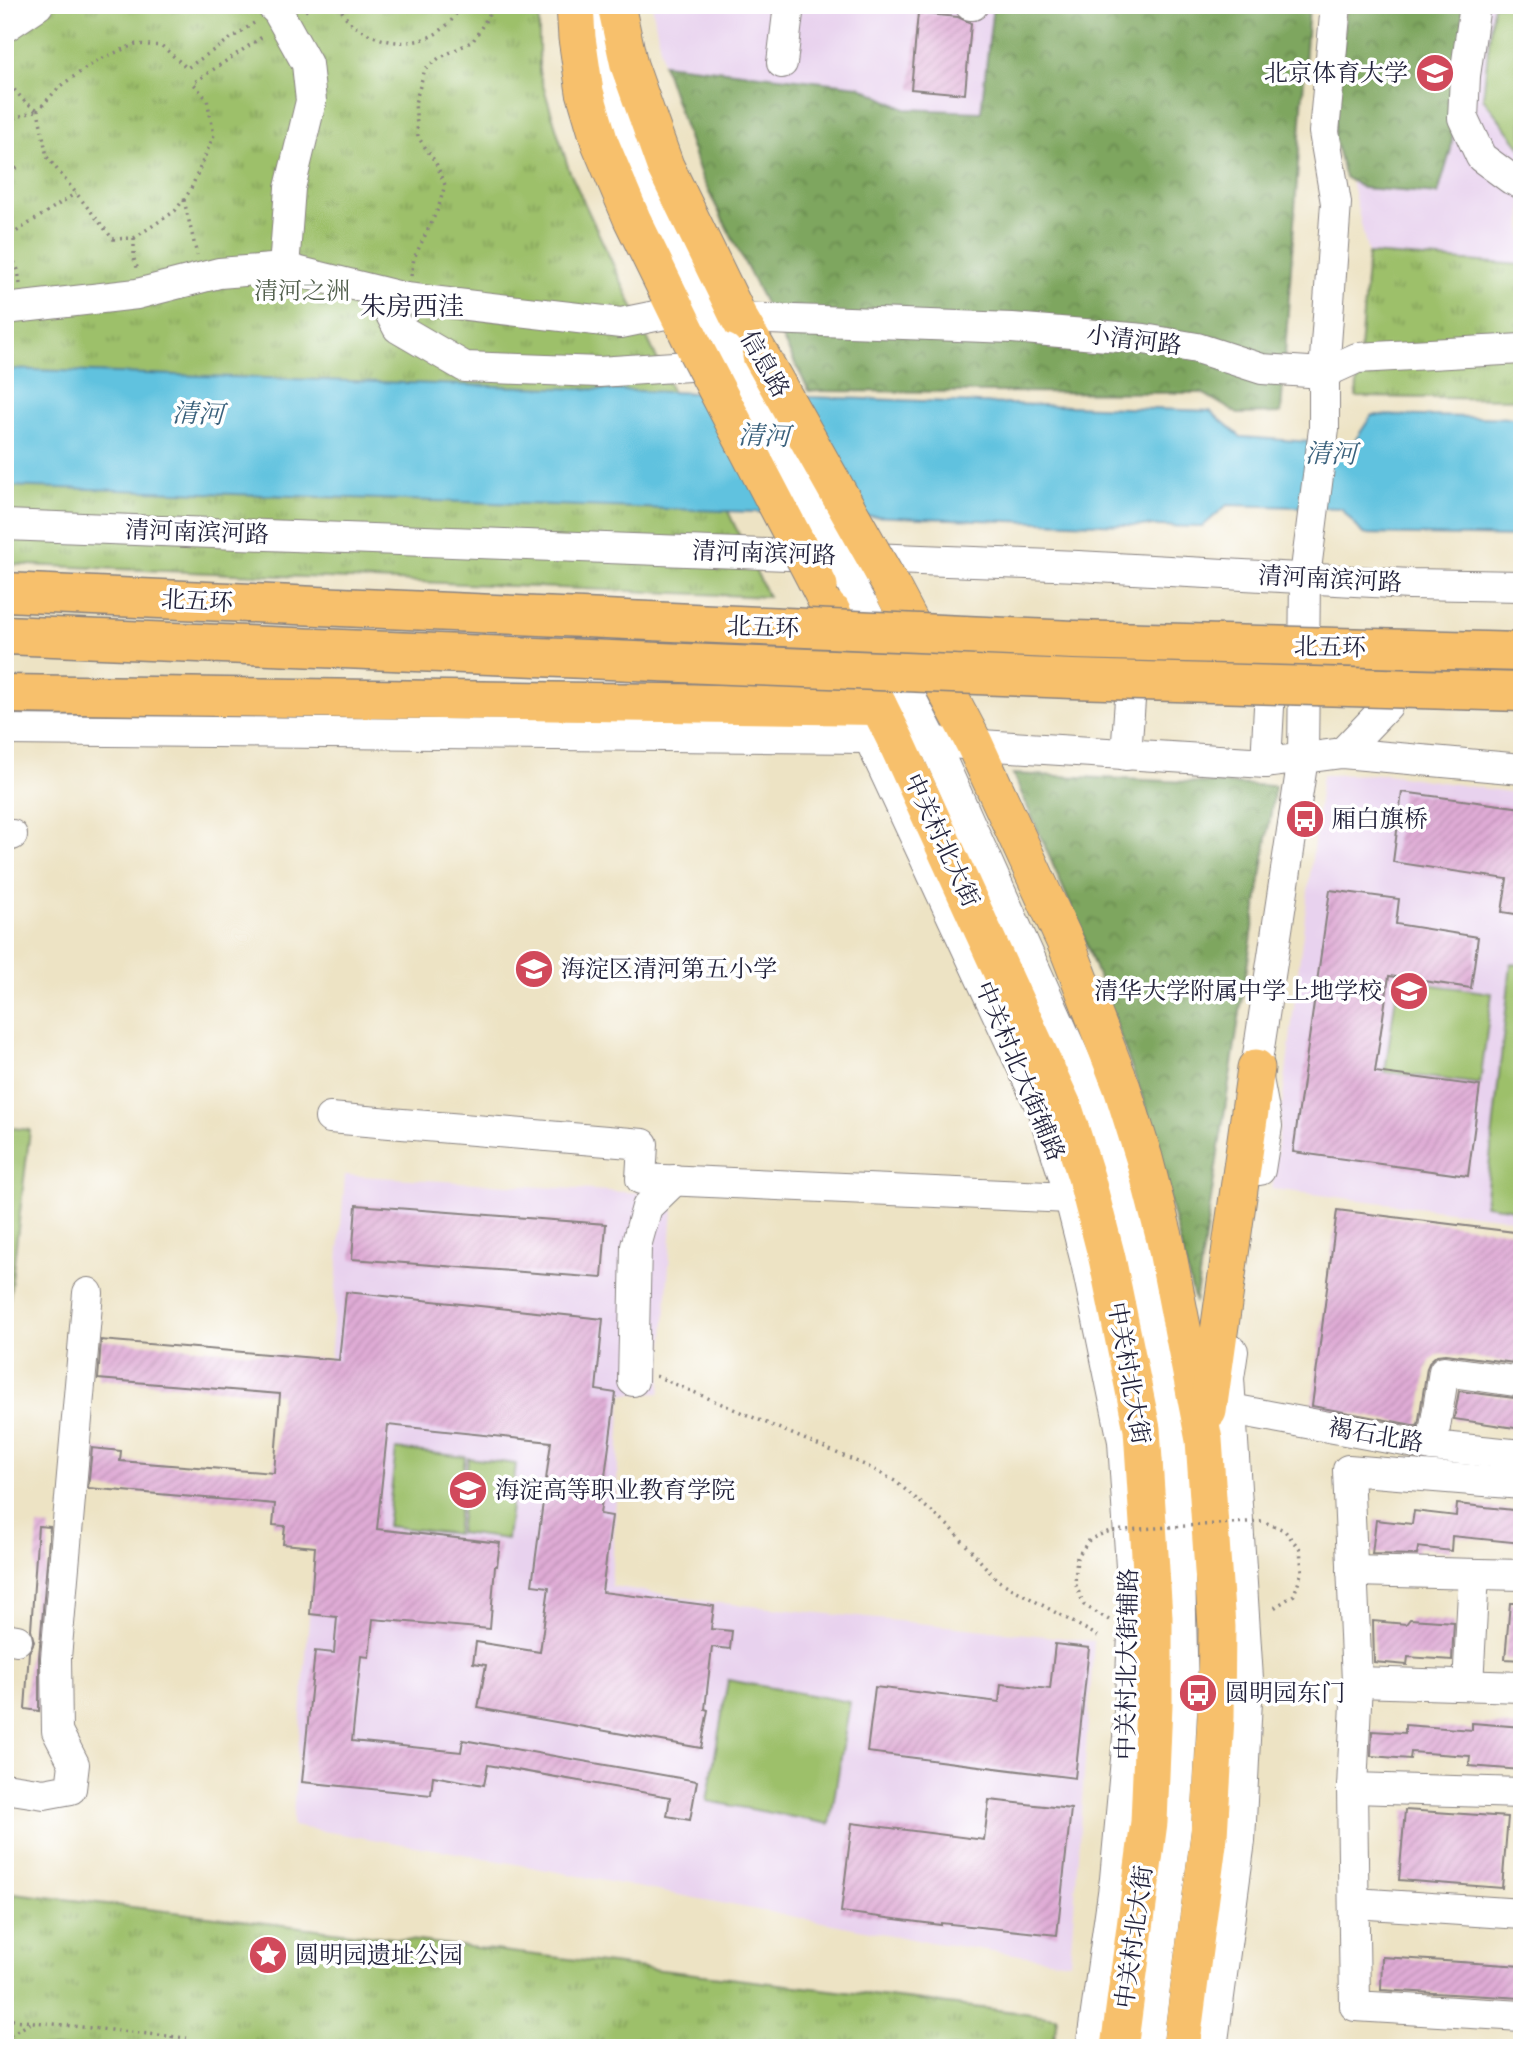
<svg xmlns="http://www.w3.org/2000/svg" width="1527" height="2053" font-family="Alegreya,'Noto Serif SC',serif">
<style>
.built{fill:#e8d2ee}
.forest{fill:url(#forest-crowns);stroke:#50644c;stroke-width:2}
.park{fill:url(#park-tufts);stroke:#607152;stroke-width:2}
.garden{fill:#9dc06a;stroke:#607152;stroke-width:2}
.water{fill:#61c2df;stroke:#42728d;stroke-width:2}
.building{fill:url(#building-hatch)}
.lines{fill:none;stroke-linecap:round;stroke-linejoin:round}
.minor-casing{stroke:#888280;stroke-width:32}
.major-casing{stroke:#888280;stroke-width:39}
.highway-casing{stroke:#888280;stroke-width:41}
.path{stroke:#888280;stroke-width:3.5;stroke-dasharray:2 5;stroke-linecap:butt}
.minor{stroke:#fff;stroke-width:30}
.major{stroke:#f7c06c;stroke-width:37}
.highway{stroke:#f7c06c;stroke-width:38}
.minor-bridge-casing{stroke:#888280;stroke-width:32;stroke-linecap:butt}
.major-bridge-casing{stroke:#888280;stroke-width:39;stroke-linecap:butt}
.highway-bridge-casing{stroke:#888280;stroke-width:41;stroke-linecap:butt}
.path-bridge{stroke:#888280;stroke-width:3.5;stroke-dasharray:2 5;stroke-linecap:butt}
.minor-bridge{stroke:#fff;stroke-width:30}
.major-bridge{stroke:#f7c06c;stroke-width:37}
.highway-bridge{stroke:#f7c06c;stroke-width:38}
.labels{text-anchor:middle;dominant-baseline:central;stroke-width:7;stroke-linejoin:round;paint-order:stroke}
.poi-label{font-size:24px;fill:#22223b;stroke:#fff;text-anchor:start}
.park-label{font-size:24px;fill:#53614e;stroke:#fff}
.street-label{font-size:24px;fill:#22223b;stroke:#fff}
.neighbourhood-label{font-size:26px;fill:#22223b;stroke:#fff}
.water-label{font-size:26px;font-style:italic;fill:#3b627d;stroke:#fff}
</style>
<defs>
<pattern id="forest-crowns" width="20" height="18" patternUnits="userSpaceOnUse" patternTransform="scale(1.75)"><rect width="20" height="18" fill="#7ea65e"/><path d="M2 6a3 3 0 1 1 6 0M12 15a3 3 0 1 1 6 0" fill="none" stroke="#67874f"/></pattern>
<pattern id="park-tufts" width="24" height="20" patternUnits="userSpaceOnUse" patternTransform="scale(1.75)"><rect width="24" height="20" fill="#9dc06a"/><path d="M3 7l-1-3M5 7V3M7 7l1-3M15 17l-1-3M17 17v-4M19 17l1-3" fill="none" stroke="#809c58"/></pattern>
<pattern id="building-hatch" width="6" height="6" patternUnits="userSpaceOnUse" patternTransform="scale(1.75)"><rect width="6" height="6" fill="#dfabd5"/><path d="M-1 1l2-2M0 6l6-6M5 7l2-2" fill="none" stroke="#bf93b8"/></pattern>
</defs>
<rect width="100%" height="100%" fill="#fff"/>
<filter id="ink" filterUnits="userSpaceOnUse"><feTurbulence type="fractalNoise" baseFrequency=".0143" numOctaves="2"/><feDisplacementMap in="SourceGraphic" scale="14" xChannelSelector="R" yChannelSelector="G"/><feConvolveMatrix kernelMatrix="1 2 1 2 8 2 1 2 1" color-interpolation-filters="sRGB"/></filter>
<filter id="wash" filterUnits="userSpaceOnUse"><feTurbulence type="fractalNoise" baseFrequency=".00686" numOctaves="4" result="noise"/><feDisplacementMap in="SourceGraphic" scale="28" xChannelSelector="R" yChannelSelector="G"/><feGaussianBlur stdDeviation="1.57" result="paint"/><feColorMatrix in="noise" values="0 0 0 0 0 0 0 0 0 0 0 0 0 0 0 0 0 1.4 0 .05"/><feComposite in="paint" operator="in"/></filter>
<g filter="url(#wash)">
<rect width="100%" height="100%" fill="#ede3c4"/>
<g class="built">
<path d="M652 5H993L981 112 905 109 859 86 663 64Z"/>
<path d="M1354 5H1522V265L1368 254 1342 142Z"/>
<path d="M1387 774 1522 794V1220L1272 1189 1322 775Z"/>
<path d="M345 1175 674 1195 660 1393 622 1394 611 1586 712 1602 1094 1641 1070 1962 922 1941 452 1852 292 1826Z"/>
</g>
<g class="forest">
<path d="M993 5H1309L1281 413 1238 414 1202 393 809 391 702 178 663 64 859 86 905 109 981 112Z"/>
<path d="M1346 5H1467L1451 149 1438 194 1363 188 1345 177 1334 137Z"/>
<path d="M1013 774 1275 786 1195 1303 1147 1110 1079 924Z"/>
</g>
<g class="park">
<path d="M5 5H539V72L569 170 768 597 5 564Z"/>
<path d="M1368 254 1522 265V399L1356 397Z"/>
<path d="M5 1892 1057 2017 1053 2048H5Z"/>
</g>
<g class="garden">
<path d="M1493 5H1522V149L1483 98Z"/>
<path d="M1511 964 1522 965V1210L1485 1205Z"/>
<path d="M1398 980 1492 993 1480 1084 1385 1072Z"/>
<path d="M5 1127 30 1130 5 1336Z"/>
<path d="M396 1449 465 1457 456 1534 387 1526Z"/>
<path d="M468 1458 516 1464 507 1539 459 1533Z"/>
<path d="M728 1680 850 1702 830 1824 707 1801Z"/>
</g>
<path class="water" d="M5 369 1210 411 1241 437 1352 445 1372 415 1522 418V537L1363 534 1341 508 1227 505 1202 527 1155 526 5 486Z"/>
<g id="blocks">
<g class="building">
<path d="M918 13 958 17 971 23 965 94 911 89Z"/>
<path d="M1402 792 1522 808V915L1502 912 1507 879 1393 862Z"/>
<path d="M1330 890 1399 899 1396 924 1478 937 1471 988 1389 976 1375 1072 1480 1086 1468 1176 1293 1152Z"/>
<path d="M356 1205 606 1224 602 1278 352 1259Z"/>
<path d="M1337 1210 1522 1233V1364L1446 1354 1437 1355 1430 1361 1427 1368 1418 1426 1312 1406Z"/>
<path d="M346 1292 603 1319 596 1390 616 1393 600 1514 612 1516 602 1592 714 1606 711 1629 732 1631 730 1649 712 1647 705 1709 708 1710 701 1748 478 1708 486 1665 473 1663 476 1642 540 1652 549 1587 532 1585 551 1442 388 1425 377 1529 500 1543 497 1566H495L490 1629 373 1619 369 1657 361 1656 352 1741 461 1752 463 1740 697 1781 690 1820 667 1816 670 1797 488 1765 484 1785 433 1776 431 1795 302 1782 315 1651 334 1653 337 1617 310 1614 315 1547 283 1544 285 1526 273 1525 275 1504 88 1488 92 1448 121 1451 120 1461 274 1473 280 1394 98 1379 101 1340 339 1360Z"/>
<path d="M1459 1391 1522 1399V1429L1454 1419Z"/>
<path d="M1457 1504 1522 1511V1543L1452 1536 1451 1551 1418 1547 1417 1555 1372 1554 1376 1520 1412 1524 1414 1511 1456 1516Z"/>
<path d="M38 1526 50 1527 39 1657V1711L25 1709 29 1652 34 1642 31 1630Z"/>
<path d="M1510 1603H1522V1660L1505 1659Z"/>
<path d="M1410 1619 1454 1622 1452 1660 1408 1657 1407 1665 1374 1662 1373 1621 1406 1624Z"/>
<path d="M1055 1644 1089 1648 1075 1778 867 1752 875 1687 999 1702 1001 1684 1050 1689Z"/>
<path d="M1472 1723 1522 1727V1770L1469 1766 1470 1756 1411 1752 1410 1759 1371 1756 1372 1731 1405 1733V1725L1472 1730Z"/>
<path d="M989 1800 1071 1809 1057 1935 941 1923V1925L841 1912 852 1823 984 1840Z"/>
<path d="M1405 1810 1508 1817 1502 1888 1399 1880Z"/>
<path d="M1382 1957 1522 1966V1998L1381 1990Z"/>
</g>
</g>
</g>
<g filter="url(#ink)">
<use href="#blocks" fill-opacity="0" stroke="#888280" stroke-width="2"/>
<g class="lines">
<g class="minor-casing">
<g id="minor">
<path d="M271 5 278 12 307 64 311 101 290 188 284 268"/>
<path d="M592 5C601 59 616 115 636 166 660 229 694 289 726 349"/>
<path d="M970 5H973"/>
<path d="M1475 5 1465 76 1463 118 1481 157 1511 179 1522 184"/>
<path d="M5 27 38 5"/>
<path d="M782 63 789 5"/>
<path d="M379 292 398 328 465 367 599 372 704 365"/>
<path d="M5 309 137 294 219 273 284 268 406 298 621 323 675 312"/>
<path d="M739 318 1012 328 1144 339 1197 348 1262 369 1324 373 1357 358 1522 349"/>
<path d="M5 525 1078 566 1410 584 1522 586"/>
<path d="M853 586 933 741 1093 1099 1114 1166 1137 1253 1171 1410 1177 1455 1183 1693 1176 1828 1147 2048"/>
<path d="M5 730 869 738 1266 763 1342 753 1522 769"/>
<path d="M869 738 1043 1112 1066 1183 1086 1262 1123 1441 1134 1615 1128 1737 1115 1879 1091 2048"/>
<path d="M1342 753 1387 706"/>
<path d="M1126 755 1130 700"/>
<path d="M1266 763 1269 707"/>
<path d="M5 835H12"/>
<path d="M330 1118 643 1144 641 1179 1070 1198"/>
<path d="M1260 1170 1267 1126 1256 1068 1303 758 1305 577 1324 429V373L1336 203 1324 132 1336 5"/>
<path d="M633 1381 636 1246 647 1207 675 1180"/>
<path d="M1231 1409 1432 1446 1522 1455"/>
<path d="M1432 1446 1444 1371 1522 1382"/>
<path d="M1522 1484 1348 1470 1357 1682 1352 1788 1355 2006 1522 2016"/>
<path d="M1352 1571 1522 1575"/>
<path d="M5 1638 17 1640"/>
<path d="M1357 1682 1522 1687"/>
<path d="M1468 1685 1474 1574"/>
<path d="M5 1788 44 1794 71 1789 74 1764 57 1731 56 1658 88 1293"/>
<path d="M1352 1788 1522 1793"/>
<path d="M1354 1903 1522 1914"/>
<path d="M1212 2048 1240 1841 1248 1679 1229 1378 1233 1351"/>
</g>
</g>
<g class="major-casing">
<g id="major">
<path d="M575 5 577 38 585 92 600 143 632 219 696 350"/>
<path d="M616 5 629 65 665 166 739 318 761 356"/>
<path d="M819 586 895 739 1064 1108 1086 1177 1107 1258 1142 1429 1154 1617V1704L1149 1822 1119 2048"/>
<path d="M892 588 974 743 1067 946 1122 1088 1144 1158 1165 1240 1204 1440 1217 1627 1216 1717 1209 1836 1181 2048"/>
<path d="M1208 1411 1256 1068"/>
</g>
</g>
<g class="highway-casing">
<path id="highway" d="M5 694 878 706"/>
</g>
<g class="path">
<path d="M338 5C342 11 346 19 351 23 387 52 440 50 461 5"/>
<path d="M305 11 315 5"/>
<path d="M254 23 187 68 162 46 136 44 98 60 60 86 38 110 47 157 113 239 134 238 175 211 190 191 214 135 207 99 193 83 262 37"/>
<path d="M5 79 25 102 38 110"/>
<path d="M5 138 15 118 38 110"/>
<path d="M5 145 8 159 18 167 5 177"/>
<path d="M184 200 197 255"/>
<path d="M134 238V259L138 270"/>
<path d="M5 239 76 193"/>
<path d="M5 243 18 270 20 284"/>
<path d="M411 276 414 258 438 209 445 185 436 163 418 137 415 103 425 69 439 58 473 41 495 5"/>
<path d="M656 1376 867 1466 895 1481 952 1529 997 1580 1098 1636"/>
<path d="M5 2019 187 2038"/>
<path d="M172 2036 174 2048"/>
<path d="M202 2040 203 2048"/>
<path d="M6 2048 11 2034 33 2022"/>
</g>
<use href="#minor" class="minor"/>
<use href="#major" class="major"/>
<use href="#highway" class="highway"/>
<g class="minor-bridge-casing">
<path id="minor-bridge" d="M726 349 853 586"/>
</g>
<g class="major-bridge-casing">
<g id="major-bridge">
<path d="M696 350 819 586"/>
<path d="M761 356 892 588"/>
</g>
</g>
<g class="highway-bridge-casing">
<g id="highway-bridge">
<path d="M5 592 1074 640 1522 652"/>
<path d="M5 635 1072 679 1522 692"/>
</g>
</g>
<path class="path-bridge" d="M1109 1620 1084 1605 1075 1583 1077 1557 1090 1539 1110 1531 1262 1521 1284 1530 1300 1549 1302 1571 1294 1595 1274 1608"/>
<use href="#minor-bridge" class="minor-bridge"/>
<use href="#major-bridge" class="major-bridge"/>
<use href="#highway-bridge" class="highway-bridge"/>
</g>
</g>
<defs>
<g id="university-disc" transform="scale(2.0125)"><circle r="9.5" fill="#d1495b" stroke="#fff"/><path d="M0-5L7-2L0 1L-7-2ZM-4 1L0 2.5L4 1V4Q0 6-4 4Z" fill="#fff"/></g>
<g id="bus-disc" transform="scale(2.0125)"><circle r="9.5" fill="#d1495b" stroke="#fff"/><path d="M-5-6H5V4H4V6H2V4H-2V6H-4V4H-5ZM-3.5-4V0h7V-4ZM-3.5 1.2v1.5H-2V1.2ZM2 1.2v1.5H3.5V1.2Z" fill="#fff"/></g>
<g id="school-disc" transform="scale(2.0125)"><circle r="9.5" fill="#d1495b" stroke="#fff"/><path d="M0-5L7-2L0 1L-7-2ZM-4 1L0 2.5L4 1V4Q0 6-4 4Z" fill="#fff"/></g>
<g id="sight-disc" transform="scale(2.0125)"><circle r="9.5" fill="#d1495b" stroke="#fff"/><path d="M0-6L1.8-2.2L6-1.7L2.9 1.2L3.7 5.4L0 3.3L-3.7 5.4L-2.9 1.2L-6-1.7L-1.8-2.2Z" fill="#fff"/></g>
</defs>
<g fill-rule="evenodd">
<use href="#university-disc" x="1435" y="73"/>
<use href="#bus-disc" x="1305" y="819"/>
<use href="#school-disc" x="534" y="969"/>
<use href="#school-disc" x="1409" y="991"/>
<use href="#university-disc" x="468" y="1490"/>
<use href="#bus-disc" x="1198" y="1693"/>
<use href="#sight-disc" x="268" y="1955"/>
</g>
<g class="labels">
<g class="poi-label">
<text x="1408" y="73" text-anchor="end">北京体育大学</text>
<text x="1332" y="819">厢白旗桥</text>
<text x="561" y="969">海淀区清河第五小学</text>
<text x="1382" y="991" text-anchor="end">清华大学附属中学上地学校</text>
<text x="495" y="1490">海淀高等职业教育学院</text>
<text x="1225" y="1693">圆明园东门</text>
<text x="295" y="1955">圆明园遗址公园</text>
</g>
<g class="park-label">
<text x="302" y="291">清河之洲</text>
</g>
<g class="street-label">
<text transform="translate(1134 340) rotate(7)">小清河路</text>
<text transform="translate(765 364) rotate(60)">信息路</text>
<text transform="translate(197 532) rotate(2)">清河南滨河路</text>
<text transform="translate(764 553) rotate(2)">清河南滨河路</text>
<text transform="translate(1330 579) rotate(3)">清河南滨河路</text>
<text transform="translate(197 601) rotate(3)">北五环</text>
<text transform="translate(763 627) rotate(2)">北五环</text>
<text transform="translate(1330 647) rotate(1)">北五环</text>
<text transform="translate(942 840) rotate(65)">中关村北大街</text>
<text transform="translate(1020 1071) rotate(67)">中关村北大街辅路</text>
<text transform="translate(1129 1373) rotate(80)">中关村北大街</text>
<text transform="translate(1376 1435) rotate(10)">褐石北路</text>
<text transform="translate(1127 1664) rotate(-89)">中关村北大街辅路</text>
<text transform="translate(1134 1937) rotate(-82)">中关村北大街</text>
</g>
<g class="neighbourhood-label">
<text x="412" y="306">朱房西洼</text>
</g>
<g class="water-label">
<text transform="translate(198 414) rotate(2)">清河</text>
<text transform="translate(764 436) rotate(2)">清河</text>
<text transform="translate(1331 454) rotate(1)">清河</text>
</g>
</g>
<rect width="1527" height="2053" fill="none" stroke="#fff" stroke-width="28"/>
</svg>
